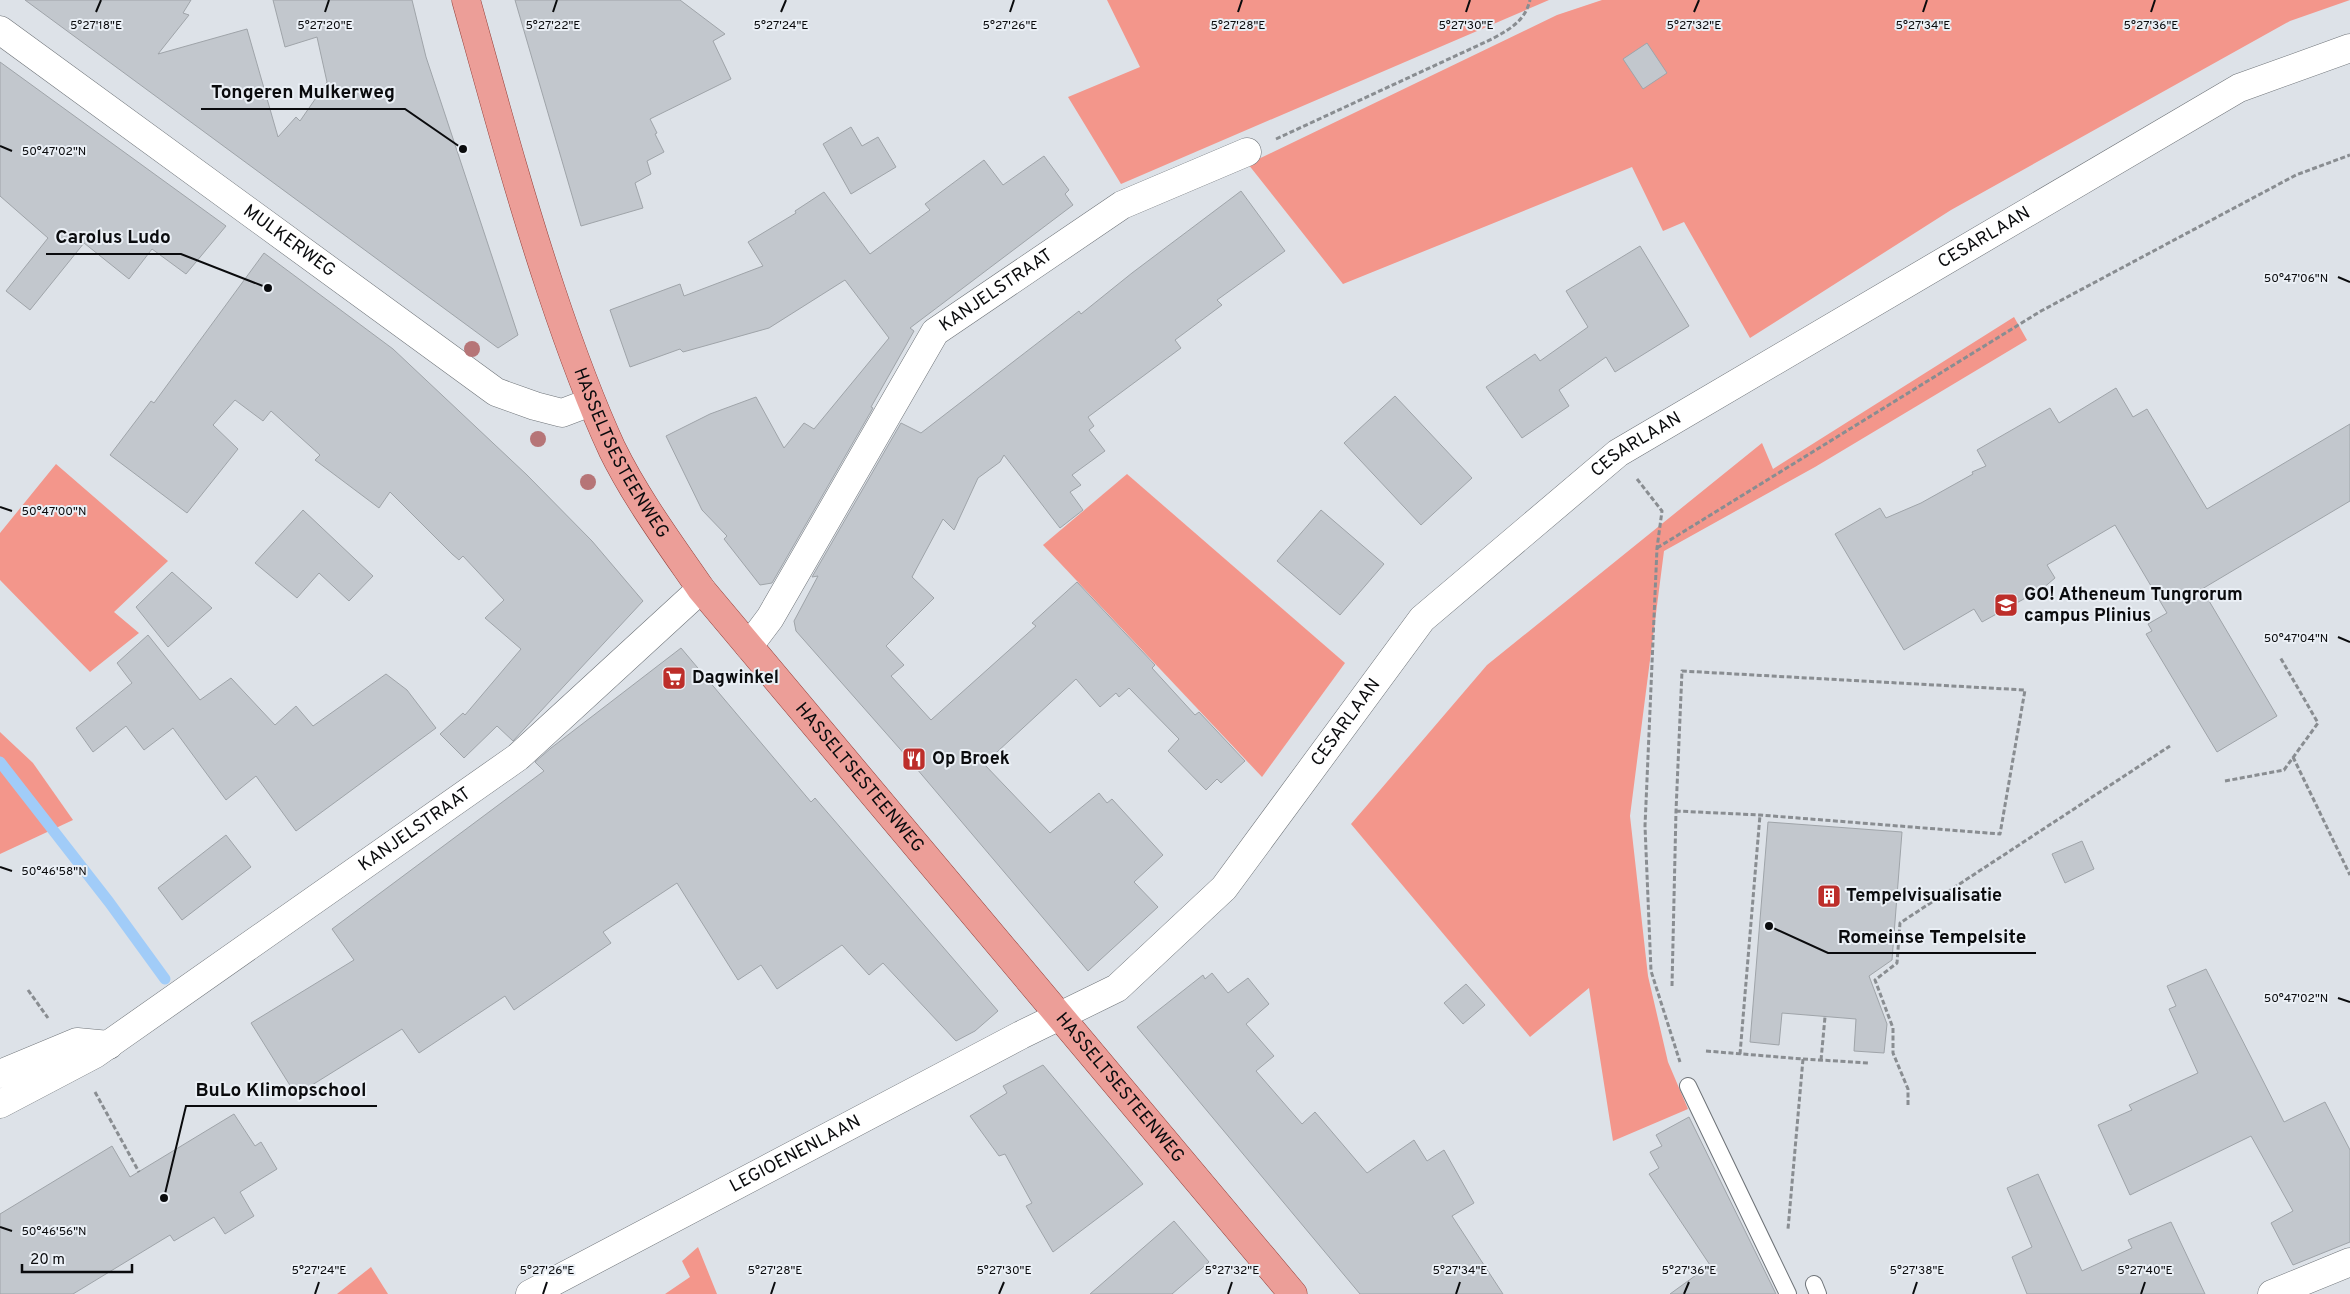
<svg xmlns="http://www.w3.org/2000/svg" width="2350" height="1294" font-family="Overpass,sans-serif">
<style>
.green{fill:#f3968b}
.lines{fill:none;stroke-linecap:round;stroke-linejoin:round}
.stream{stroke:#a1ccf8;stroke-width:11}
.building{fill:#c2c7cd;stroke:#9fa4a9}
.service-casing{stroke:#6e7378;stroke-width:18}
.minor-casing{stroke:#6e7378;stroke-width:29}
.tertiary-casing{stroke:#6e7378;stroke-width:29}
.primary-casing{stroke:#95403a;stroke-width:29}
.path{stroke:#898d91;stroke-width:3;stroke-dasharray:5 2.5;stroke-linecap:butt}
.service{stroke:#fff;stroke-width:16}
.minor{stroke:#fff;stroke-width:28}
.tertiary{stroke:#fff;stroke-width:28}
.primary{stroke:#ec9e98;stroke-width:28}
.tree{fill:#b67577}
.ticks{fill:none;stroke:#0a0b0d;stroke-width:2}
.labels{text-anchor:middle;dominant-baseline:central;stroke-width:4;stroke-linejoin:round;paint-order:stroke}
.street-label{font-size:18px;fill:#0a0b0d;stroke:#eaeff5}
.poi-label{font-size:18px;font-weight:bold;fill:#0a0b0d;stroke:#eaeff5;text-anchor:start}
.ticks-label{font-size:12px;text-anchor:middle;fill:#0a0b0d;stroke:#eaeff5;stroke-width:4;stroke-linejoin:round;paint-order:stroke}
.leader{fill:none;stroke:#0a0b0d;stroke-width:2}
.callout-dot{fill:#0a0b0d;stroke:#eaeff5;stroke-width:2}
.callout-label{font-size:19px;text-anchor:middle;font-weight:bold;fill:#0a0b0d;stroke:#eaeff5;stroke-width:4;stroke-linejoin:round;paint-order:stroke}
</style>
<rect width="100%" height="100%" fill="#dde2e8"/>
<g class="green">
<path d="M1107 0H1549L1121 184 1068 97 1140 67Z"/>
<path d="M1602 0H2350L2290 21 1951 210 1750 338 1684 222 1663 231 1632 167 1343 284 1248 164 1557 15Z"/>
<path d="M2014 317 2027 340 1815 467 1664 551 1630 816 1648 976 1668 1062 1688 1109 1613 1141 1589 988 1530 1037 1351 824 1487 665 1762 443 1773 469Z"/>
<path d="M56 464 168 561 114 612 139 633 90 672 0 580V533Z"/>
<path d="M1127 474 1345 663 1262 777 1043 545Z"/>
<path d="M0 732 33 763 73 820 0 854Z"/>
<path d="M698 1247 717 1294H665L690 1277 682 1261Z"/>
<path d="M371 1267 388 1294H337Z"/>
</g>
<g class="lines">
<path class="stream" d="M0 762 109 902 165 979"/>
</g>
<g class="building">
<path d="M25 0H191L183 13 189 15 158 54 247 29 278 137 296 117 300 121 327 82 317 37 285 47 273 0H412L426 57 518 335 498 348Z"/>
<path d="M515 0H680L725 34 713 41 731 79 650 119 657 133 655 134 664 152 647 161 651 174 635 183 643 208 581 226Z"/>
<path d="M1647 43 1667 73 1643 89 1623 59Z"/>
<path d="M0 62 226 226 186 274 152 249 129 279 84 243 30 310 6 291 48 238 0 196Z"/>
<path d="M851 127 862 146 878 137 896 167 851 194 823 144Z"/>
<path d="M1044 156 1069 190 1065 194 1073 205 910 328 914 331 871 407 873 408 772 583 760 585 724 539 727 536 702 510 666 436 710 414 756 397 784 448 804 423 814 429 889 338 845 280 769 328 683 352 680 349 630 367 610 310 680 284 684 296 763 266 748 242 796 213 795 211 824 192 870 254 930 210 925 204 984 160 1003 185Z"/>
<path d="M1241 191 1285 251 1217 300 1222 305 1175 340 1181 348 1088 417 1094 426 1089 430 1105 451 1072 475 1081 485 1070 492 1083 510 1060 528 1004 455 1000 462 978 478 954 530 943 519 912 577 934 598 886 646 904 665 891 676 931 720 1036 626 1032 623 1077 582 1155 665 1152 668 1195 715 1199 712 1245 761 1221 783 1217 779 1206 790 1168 751 1179 739 1129 688 1119 697 1116 693 1100 707 1076 679 984 764 1050 833 1099 793 1107 803 1112 799 1163 855 1134 882 1158 907 1088 971 900 749 796 631 794 621 818 576 812 577 901 423 921 433 1079 311 1081 314 1132 273Z"/>
<path d="M1640 246 1689 326 1615 372 1606 357 1559 390 1569 406 1522 438 1486 387 1535 354 1540 361 1588 327 1566 291Z"/>
<path d="M264 253 393 349 527 475 592 541 643 601 513 741 497 726 464 758 440 734 463 713 465 715 521 649 485 618 504 600 463 556 459 560 452 554 390 492 379 508 315 460 320 455 271 411 263 421 235 400 213 425 238 449 187 513 110 455 151 401 154 403Z"/>
<path d="M2116 388 2133 417 2147 409 2207 509 2350 424V501L2202 589 2277 716 2217 752 2146 634 2152 631 2148 624 2167 613 2115 525 2047 565 2055 578 2042 589 1982 622 1974 609 1904 650 1835 534 1880 508 1886 518 1921 503 1973 474 1972 472 1986 466 1977 450 2050 408 2059 423Z"/>
<path d="M1395 396 1472 478 1421 525 1344 443Z"/>
<path d="M303 510 373 576 349 601 319 573 297 598 255 563Z"/>
<path d="M1321 510 1384 564 1340 615 1277 561Z"/>
<path d="M172 572 212 608 168 647 136 607Z"/>
<path d="M148 635 200 700 231 678 275 725 296 706 313 726 386 674 407 690 436 728 296 831 256 776 226 800 173 728 144 750 126 726 93 752 76 728 132 683 117 663Z"/>
<path d="M681 648 811 802 815 798 998 1011 975 1031 956 1041 883 963 869 975 842 945 777 989 761 965 738 980 677 883 603 932 611 943 514 1010 505 996 419 1053 402 1029 296 1095 251 1023 354 960 332 929 544 771 535 762 551 748Z"/>
<path d="M1768 822 1902 832 1892 960 1869 976 1887 1024 1884 1053 1854 1051 1856 1019 1782 1013 1779 1045 1750 1042Z"/>
<path d="M226 835 251 867 182 920 158 888Z"/>
<path d="M2082 841 2094 869 2065 883 2052 854Z"/>
<path d="M2206 969 2284 1122 2325 1102 2350 1150V1242L2293 1265 2271 1223 2293 1211 2251 1136 2130 1195 2098 1125 2132 1110 2129 1105 2198 1073 2169 1009 2176 1006 2167 986Z"/>
<path d="M1212 973 1228 993 1248 978 1269 1004 1246 1024 1274 1056 1256 1071 1302 1124 1315 1112 1367 1173 1414 1140 1427 1161 1444 1150 1474 1203 1452 1216 1503 1294H1360L1137 1027 1203 975 1205 979Z"/>
<path d="M1466 984 1485 1005 1463 1024 1444 1003Z"/>
<path d="M1043 1065 1143 1184 1053 1252 1026 1206 1032 1203 1005 1154 999 1156 970 1116 1007 1093 1003 1086Z"/>
<path d="M234 1114 255 1146 261 1142 277 1169 240 1192 254 1216 225 1234 214 1217 174 1241 170 1235 73 1294H0V1214L112 1146 130 1177Z"/>
<path d="M1689 1117 1748 1237 1776 1294H1670L1710 1265 1649 1174 1659 1168 1650 1152 1662 1146 1656 1135Z"/>
<path d="M2038 1174 2082 1271 2132 1248 2128 1240 2171 1222 2205 1294H2027L2012 1257 2032 1247 2007 1188Z"/>
<path d="M1174 1221 1209 1262 1172 1294H1090Z"/>
</g>
<g class="lines">
<g class="service-casing">
<g id="service">
<path d="M1688 1086 1788 1294"/>
<path d="M1814 1284 1818 1294"/>
</g>
</g>
<g class="minor-casing">
<g id="minor">
<path id="s1" d="M0 30 496 392 535 406 562 413 591 402"/>
<path id="s2" d="M749 646 770 618 935 332 1122 205 1247 152"/>
<path d="M0 1074 77 1042 109 1045"/>
<path id="s3" d="M0 1104 95 1054 518 757 701 589"/>
<path d="M2272 1294 2350 1262"/>
</g>
</g>
<g class="tertiary-casing">
<g id="tertiary">
<path id="s4" d="M530 1294 1021 1035 1117 988 1224 888 1422 619 1618 453 2239 88 2350 48"/>
</g>
</g>
<g class="primary-casing">
<g id="primary">
<path id="s5" d="M466 0C493 97 519 194 551 290 569 344 588 397 612 449 636 498 670 544 701 589L1293 1294"/>
</g>
</g>
<g class="path">
<path d="M1276 139 1492 39C1510 29 1525 21 1530 0"/>
<path d="M1637 479 1662 511 1657 548 1645 826 1651 971 1680 1062"/>
<path d="M1657 548 2041 311 2296 175 2350 155"/>
<path d="M2293 757 2350 875"/>
<path d="M2225 781 2284 770 2318 723 2280 657"/>
<path d="M1672 986 1676 811 1682 671 2025 690 2000 834 1760 815 1676 811"/>
<path d="M28 990 48 1018"/>
<path d="M1706 1051 1803 1059 1788 1229"/>
<path d="M1740 1054 1760 815"/>
<path d="M1803 1059 1869 1063"/>
<path d="M1821 1060 1825 1017"/>
<path d="M95 1092 139 1172"/>
<path d="M1908 1105V1089L1893 1053V1028L1875 980 1897 963 1900 923 2170 746"/>
</g>
<use href="#service" class="service"/>
<use href="#minor" class="minor"/>
<use href="#tertiary" class="tertiary"/>
<use href="#primary" class="primary"/>
</g>
<g class="tree">
<circle cx="472" cy="349" r="8"/>
<circle cx="538" cy="439" r="8"/>
<circle cx="588" cy="482" r="8"/>
</g>
<path class="ticks" d="M96 12 101 0M325 12 329 0M553 12 557 0M781 12 786 0M1010 12 1014 0M1238 12 1242 0M1466 12 1470 0M1694 12 1699 0M1923 12 1927 0M2151 12 2155 0M0 146 12 151M2338 277 2350 282M0 507 12 511M2338 637 2350 642M0 867 12 871M2338 998 2350 1002M0 1227 12 1231M315 1294 319 1282M543 1294 547 1282M771 1294 775 1282M999 1294 1004 1282M1228 1294 1232 1282M1456 1294 1460 1282M1684 1294 1689 1282M1913 1294 1917 1282M2141 1294 2145 1282"/>
<defs>
<g id="school-square" transform="scale(1.25)"><rect x="-9" y="-9" width="18" height="18" rx="4" fill="#bd2e2a" stroke="#eaeff5"/><path d="M0-5L7-2L0 1L-7-2ZM-4 1L0 2.5L4 1V4Q0 6-4 4Z" fill="#fff"/></g>
<g id="supermarket-square" transform="scale(1.25)"><rect x="-9" y="-9" width="18" height="18" rx="4" fill="#bd2e2a" stroke="#eaeff5"/><path d="M-6-5.5h2.5l.6 2H6L4.5 2H-2.5L-4.4-4H-6ZM-1.5 3.2a1.3 1.3 0 1 0 .1 0ZM3 3.2a1.3 1.3 0 1 0 .1 0Z" fill="#fff"/></g>
<g id="restaurant-square" transform="scale(1.25)"><rect x="-9" y="-9" width="18" height="18" rx="4" fill="#bd2e2a" stroke="#eaeff5"/><path d="M-5-6h1v4h1v-4h1v4h1v-4h1v5L-1.5 .5V6h-2V.5L-5-1ZM5-6V6H3V1.5H1.5Q1.5-4 5-6Z" fill="#fff"/></g>
<g id="building-square" transform="scale(1.25)"><rect x="-9" y="-9" width="18" height="18" rx="4" fill="#bd2e2a" stroke="#eaeff5"/><path d="M-4-6H4V6H1V3H-1V6H-4ZM-2.5-4.3h1.7v1.8h-1.7ZM.8-4.3h1.7v1.8H.8ZM-2.5-1h1.7V.8h-1.7ZM.8-1h1.7V.8H.8Z" fill="#fff"/></g>
</defs>
<g fill-rule="evenodd">
<use href="#school-square" x="2006" y="605"/>
<use href="#supermarket-square" x="674" y="678"/>
<use href="#restaurant-square" x="914" y="759"/>
<use href="#building-square" x="1829" y="896"/>
</g>
<g class="labels">
<g class="street-label">
<text stroke="none"><textPath href="#s4" startOffset="1824">CESARLAAN</textPath></text>
<text stroke="none"><textPath href="#s1" startOffset="358">MULKERWEG</textPath></text>
<text stroke="none"><textPath href="#s2" startOffset="439">KANJELSTRAAT</textPath></text>
<text stroke="none"><textPath href="#s4" startOffset="1419">CESARLAAN</textPath></text>
<text stroke="none"><textPath href="#s5" startOffset="480">HASSELTSESTEENWEG</textPath></text>
<text stroke="none"><textPath href="#s4" startOffset="1014">CESARLAAN</textPath></text>
<text stroke="none"><textPath href="#s5" startOffset="885">HASSELTSESTEENWEG</textPath></text>
<text stroke="none"><textPath href="#s3" startOffset="498">KANJELSTRAAT</textPath></text>
<text stroke="none"><textPath href="#s5" startOffset="1290">HASSELTSESTEENWEG</textPath></text>
<text stroke="none"><textPath href="#s4" startOffset="300">LEGIOENENLAAN</textPath></text>
</g>
<g class="poi-label">
<text x="2024" y="595">GO! Atheneum Tungrorum<tspan x="2024" dy="21">campus Plinius</tspan></text>
<text x="692" y="678">Dagwinkel</text>
<text x="932" y="759">Op Broek</text>
<text x="1846" y="896">Tempelvisualisatie</text>
</g>
</g>
<g class="ticks-label">
<text x="325" y="29">5°27'20"E</text>
<text x="96" y="29">5°27'18"E</text>
<text x="553" y="29">5°27'22"E</text>
<text x="781" y="29">5°27'24"E</text>
<text x="1010" y="29">5°27'26"E</text>
<text x="1238" y="29">5°27'28"E</text>
<text x="1466" y="29">5°27'30"E</text>
<text x="1694" y="29">5°27'32"E</text>
<text x="1923" y="29">5°27'34"E</text>
<text x="2151" y="29">5°27'36"E</text>
<text x="54" y="155">50°47'02"N</text>
<text x="2296" y="282">50°47'06"N</text>
<text x="54" y="515">50°47'00"N</text>
<text x="2296" y="642">50°47'04"N</text>
<text x="54" y="875">50°46'58"N</text>
<text x="2296" y="1002">50°47'02"N</text>
<text x="54" y="1235">50°46'56"N</text>
<text x="319" y="1274">5°27'24"E</text>
<text x="547" y="1274">5°27'26"E</text>
<text x="775" y="1274">5°27'28"E</text>
<text x="1004" y="1274">5°27'30"E</text>
<text x="1232" y="1274">5°27'32"E</text>
<text x="1460" y="1274">5°27'34"E</text>
<text x="1689" y="1274">5°27'36"E</text>
<text x="1917" y="1274">5°27'38"E</text>
<text x="2145" y="1274">5°27'40"E</text>
</g>
<path class="leader" d="M463 149L405 109H201M268 288L181 254H46M1769 926L1828 953H2036M164 1198L186 1106H377"/>
<g class="callout-dot">
<circle cx="463" cy="149" r="5"/>
<circle cx="268" cy="288" r="5"/>
<circle cx="1769" cy="926" r="5"/>
<circle cx="164" cy="1198" r="5"/>
</g>
<g class="callout-label">
<text x="303" y="98">Tongeren Mulkerweg</text>
<text x="113" y="243">Carolus Ludo</text>
<text x="1932" y="943">Romeinse Tempelsite</text>
<text x="281" y="1096">BuLo Klimopschool</text>
</g>
<path d="M22 1264v8h110v-8" fill="none" stroke="#0a0b0d" stroke-width="2.5"/>
<text x="30" y="1264" font-size="15" fill="#0a0b0d" stroke="#eaeff5" stroke-width="4" paint-order="stroke">20 m</text>
</svg>
